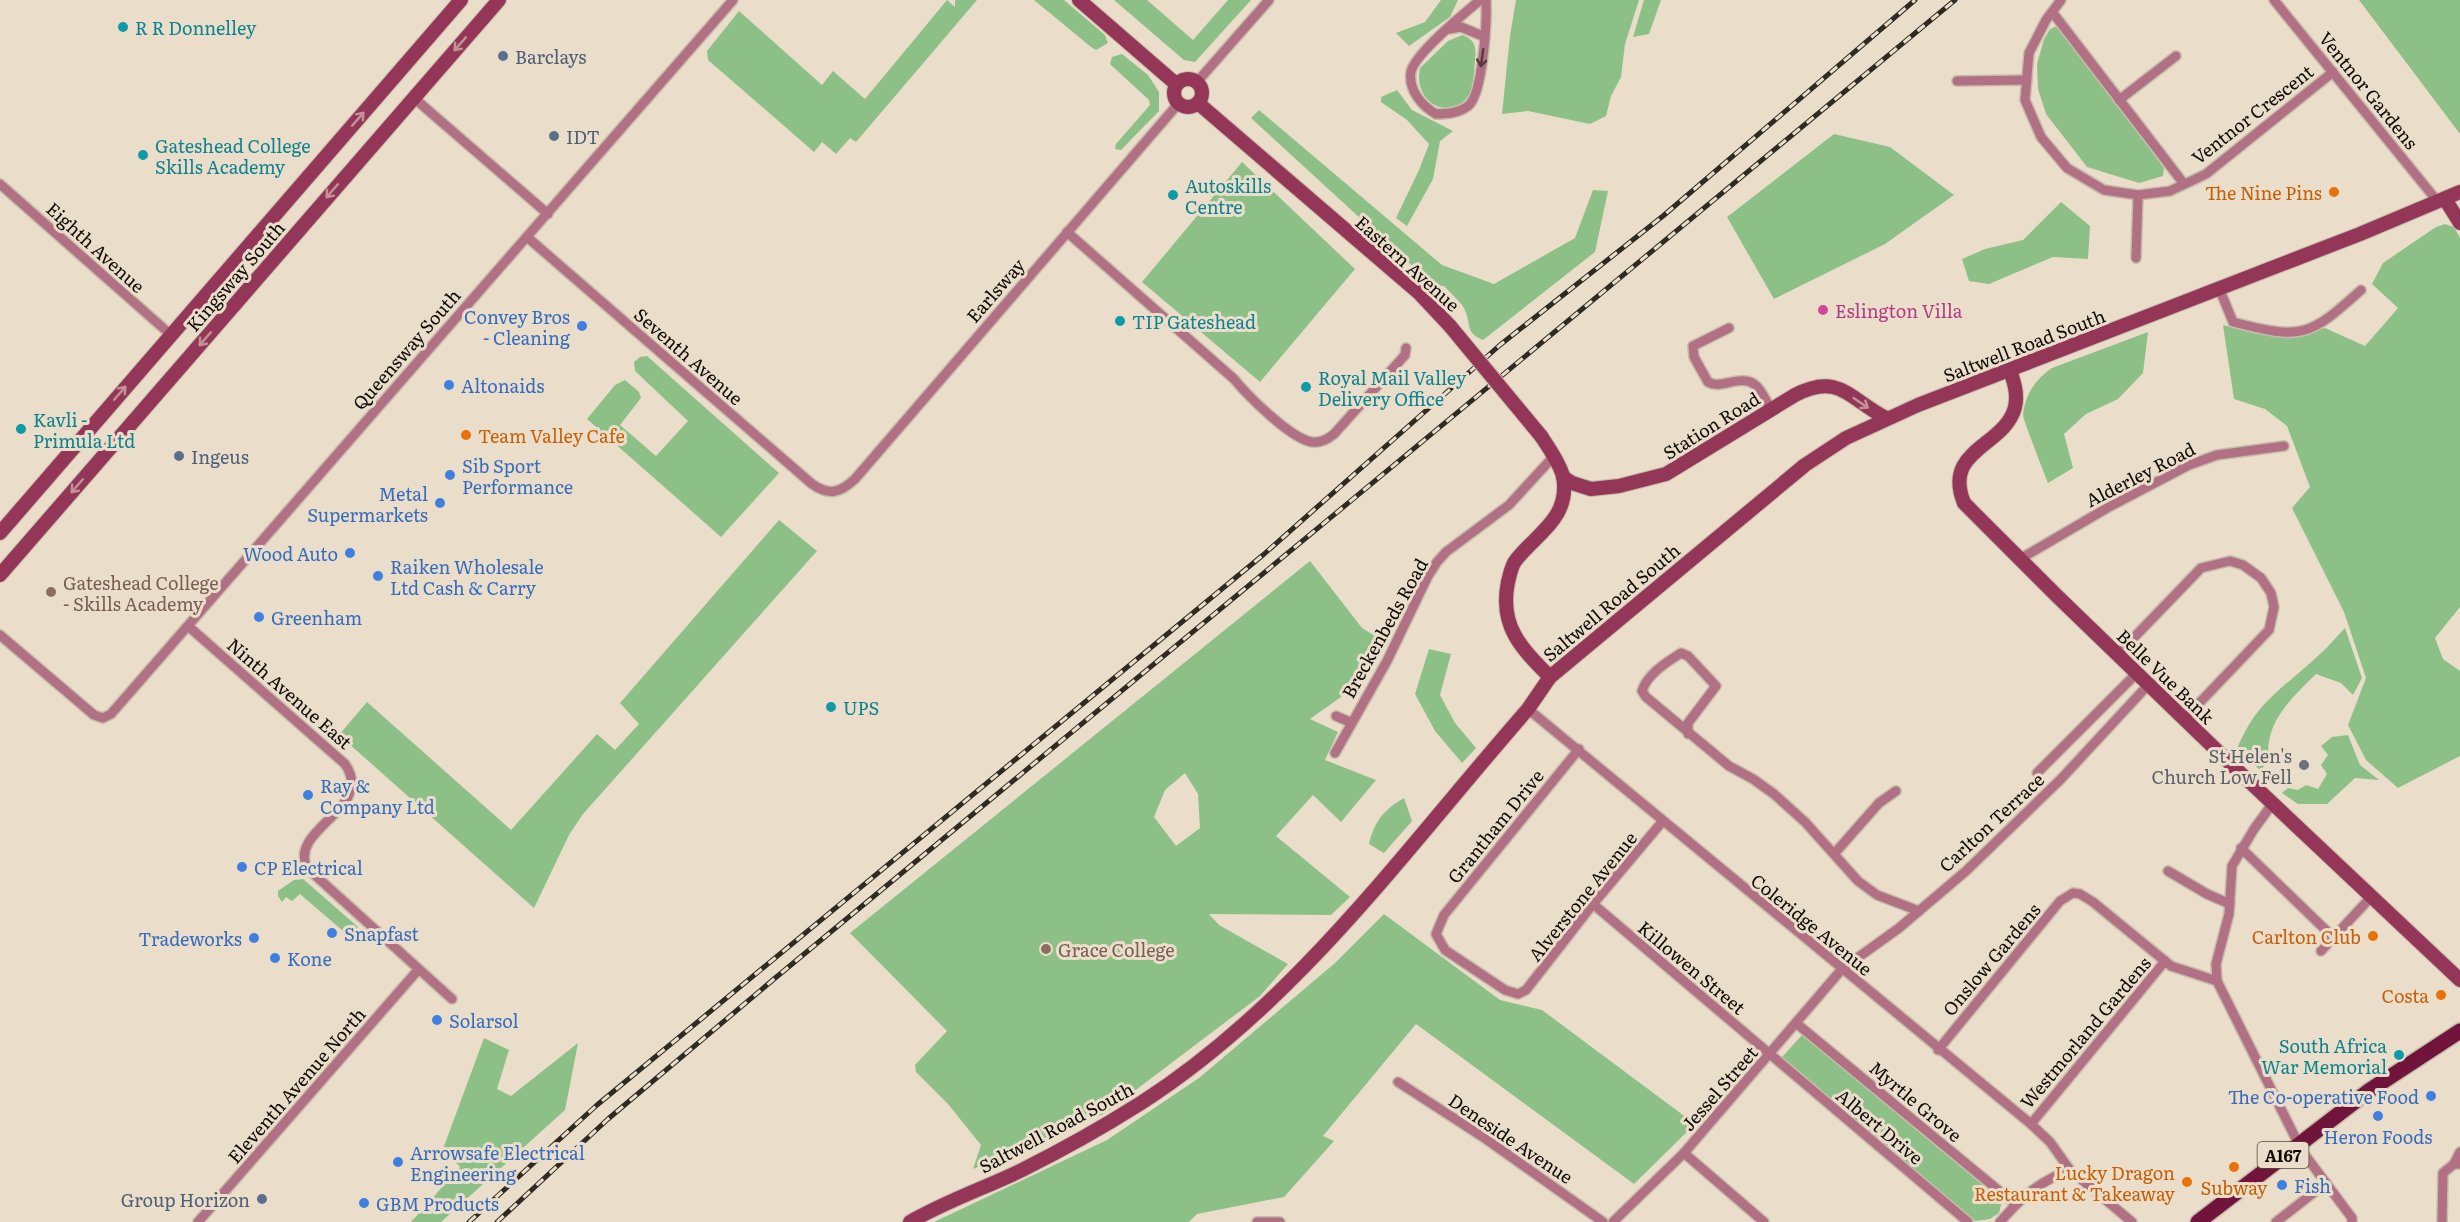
<svg xmlns="http://www.w3.org/2000/svg" width="2460" height="1222" font-family="Literata,serif">
<style>
.green{fill:#8dc087;fill-rule:evenodd}
.lines{fill:none;stroke-linecap:round;stroke-linejoin:round}
.street-casing{stroke:#c7bcab;stroke-width:12}
.secondary-casing{stroke:#c7bcab;stroke-width:16}
.primary-casing{stroke:#c7bcab;stroke-width:18}
.street{stroke:#b17083;stroke-width:9}
.secondary{stroke:#933658;stroke-width:14}
.primary{stroke:#70143b;stroke-width:15}
.rail-casing{stroke:#2f2b23;stroke-width:5}
.rail{stroke:#eadecb;stroke-width:3;stroke-dasharray:9;stroke-linecap:butt}
.secondary-bridge-casing{stroke:#c7bcab;stroke-width:16;stroke-linecap:butt}
.secondary-bridge{stroke:#933658;stroke-width:14}
.oneway{stroke:#c39297}
.oneway2{stroke:#57383e}
.culture-dot{fill:#0f9aa8;stroke:#eadecb;stroke-width:2}
.service-dot{fill:#5c6f8a;stroke:#eadecb;stroke-width:2}
.food-dot{fill:#e8710a;stroke:#eadecb;stroke-width:2}
.hotel-dot{fill:#d1479c;stroke:#eadecb;stroke-width:2}
.shop-dot{fill:#3f7fe0;stroke:#eadecb;stroke-width:2}
.education-dot{fill:#8d6e63;stroke:#eadecb;stroke-width:2}
.worship-dot{fill:#6b7280;stroke:#eadecb;stroke-width:2}
.labels{text-anchor:middle;dominant-baseline:central;stroke-width:6;stroke-linejoin:round;paint-order:stroke}
.shield{fill:#eadecb;stroke:#504a40;stroke-width:1.5}
.shield-label{font-size:16px;font-weight:bold;fill:#0e0b05}
.culture-label{font-size:18px;fill:#0d838f;stroke:#eadecb;text-anchor:start}
.service-label{font-size:18px;fill:#4e5e75;stroke:#eadecb;text-anchor:start}
.street-label{font-size:18px;fill:#0e0b05;stroke:#eadecb}
.food-label{font-size:18px;fill:#c56008;stroke:#eadecb;text-anchor:end}
.hotel-label{font-size:18px;fill:#b23c85;stroke:#eadecb;text-anchor:start}
.shop-label{font-size:18px;fill:#366cbe;stroke:#eadecb;text-anchor:start}
.education-label{font-size:18px;fill:#785e54;stroke:#eadecb;text-anchor:start}
.worship-label{font-size:18px;fill:#5b616d;stroke:#eadecb;text-anchor:end}
</style>
<rect width="100%" height="100%" fill="#eadecb"/>
<g class="green">
<path d="M947 0 955 7V0H977L856 142 850 138 836 154 822 142 814 152 708 60 707 51 739 11 822 85 833 71 865 99Z"/>
<path d="M1034 0H1064L1105 35 1108 43 1096 50 1091 47Z"/>
<path d="M1114 0H1147L1193 40 1228 0H1251L1195 62 1184 60Z"/>
<path d="M1441 0H1458L1450 17 1409 46 1396 33 1425 22Z"/>
<path d="M1516 0H1639L1625 44 1621 77 1611 96 1606 116 1590 124 1528 111 1502 114 1510 36Z"/>
<path d="M1644 0H1661L1649 34 1633 37Z"/>
<path d="M2359 0H2460V134Z"/>
<path d="M2057 26 2164 168 2163 176 2139 183 2087 167 2046 114 2038 89 2037 64 2044 39 2050 29Z"/>
<path d="M1462 35C1475 39 1477 48 1475 61 1474 70 1474 84 1470 93 1454 123 1412 105 1420 68L1448 41Z"/>
<path d="M1122 54 1148 75 1159 92V111L1121 150 1115 149 1116 144 1150 105 1149 100 1110 64 1112 57Z"/>
<path d="M1397 90 1412 110 1453 131 1440 141 1433 179 1407 226 1396 218 1419 170 1429 144 1407 120 1381 102V97Z"/>
<path d="M1259 110 1442 265 1494 284 1575 238 1593 190 1608 191 1595 252 1483 340C1466 333 1471 327 1466 313 1464 304 1451 294 1444 286L1433 285 1251 118Z"/>
<path d="M1834 134 1890 147 1954 195 1885 244 1774 299 1727 217Z"/>
<path d="M1242 162 1355 269 1260 382 1142 282Z"/>
<path d="M2061 202 2090 226 2088 259 2053 257 1989 284 1969 281 1962 259 1985 249 2023 240Z"/>
<path d="M2445 224 2454 227 2460 238V607L2435 638 2443 659 2460 671V756L2398 788 2366 760 2348 725 2366 678 2344 612 2292 508 2310 487 2287 426 2265 409 2234 399 2223 325 2258 334 2294 336 2325 328 2365 346 2398 308 2372 284 2383 263 2436 227Z"/>
<path d="M2148 332 2143 373 2118 399 2086 414 2064 434 2073 468 2048 483C2044 473 2023 419 2023 415 2025 395 2036 378 2052 368Z"/>
<path d="M647 356 779 473 721 537 587 419 615 385 625 380 639 392 641 398 620 425 656 456 688 421 635 371 634 362 640 357Z"/>
<path d="M779 520 817 551 583 814 569 835 534 908 339 735 367 702 511 830 597 734 615 750 639 724 620 703Z"/>
<path d="M1310 561 1362 628 1385 642C1365 685 1346 693 1310 719L1338 732 1325 760 1376 780 1341 822 1313 795 1276 836 1350 897 1331 915 1209 914 1219 925 1288 964 1260 996 1104 1114 1054 1131 1051 1136 973 1169 981 1145 948 1104 916 1072 915 1065 947 1031 850 933ZM1185 773 1198 794 1200 828 1176 846 1154 817 1165 790Z"/>
<path d="M2345 628 2362 678 2353 695 2341 683 2316 674C2291 699 2263 723 2269 762L2260 770 2237 749C2256 701 2284 688 2319 655 2328 647 2336 637 2345 628Z"/>
<path d="M1429 649 1451 654 1440 695 1455 723 1476 748 1462 763 1435 731 1415 694Z"/>
<path d="M2348 735 2360 765 2379 780 2355 778 2327 804H2298L2282 793 2288 788 2298 790 2306 785 2318 789 2327 774 2321 765 2328 755 2321 746 2332 737Z"/>
<path d="M1404 798 1412 821 1384 853 1369 844C1374 821 1385 809 1404 798Z"/>
<path d="M303 879 358 927 350 937 300 894 292 901 286 897 282 902 278 896V891L294 880Z"/>
<path d="M1384 914 1500 1000 1542 1010 1695 1124 1634 1184 1416 1024 1323 1136 1334 1141 1284 1197 1197 1214 1189 1222H934L1107 1140 1199 1078 1335 963Z"/>
<path d="M1802 1035 2002 1201 1999 1213 1990 1219 1975 1221 1782 1057Z"/>
<path d="M484 1038 509 1050 497 1089 511 1096 578 1043 565 1110 441 1222H411L460 1167 443 1149Z"/>
</g>
<g class="lines">
<g class="street-casing">
<g id="street">
<path d="M1480 0C1465 13 1414 54 1411 72 1408 90 1422 106 1436 114 1448 114 1459 113 1468 106 1483 95 1487 20 1486 0"/>
<path d="M2061 0 2046 20 2029 53 2025 100 2041 137 2067 168 2104 190 2138 195 2170 191 2206 174 2333 72"/>
<path d="M2274 0 2438 202"/>
<path d="M2053 13 2184 184"/>
<path d="M1449 29 1461 27 1485 37"/>
<path d="M1957 81 2027 80"/>
<path d="M1197 82 1269 0"/>
<path d="M414 98 548 214"/>
<path d="M2119 100 2176 56"/>
<path d="M0 184 171 335"/>
<path d="M1067 232 1234 379C1248 396 1291 439 1312 442 1320 443 1328 439 1334 434L1405 355 1406 348"/>
<path d="M527 237 812 484C829 496 840 493 855 479L1178 104"/>
<path d="M2136 258 2138 195"/>
<path d="M2219 288 2233 322C2302 340 2309 337 2361 290"/>
<path d="M1729 328 1693 346 1694 357 1708 382C1715 386 1720 384 1727 383 1756 375 1758 387 1771 409"/>
<path d="M2020 559 2107 508 2189 465 2217 455 2284 446"/>
<path d="M188 626 345 764C376 809 288 828 307 868L452 999"/>
<path d="M0 635 94 715 103 718 111 714 733 0"/>
<path d="M2118 654 2201 568 2230 561 2243 565 2261 578 2271 593 2274 607 2269 630 2184 719"/>
<path d="M1528 709 2031 1124 2050 1142 2070 1170"/>
<path d="M1336 716 1350 722"/>
<path d="M1688 734V723L1716 686 1688 656 1681 653C1667 662 1647 674 1642 691L1646 697 1729 766 1753 779 1774 794 1805 822 1858 881 1877 895 1919 911"/>
<path d="M1579 749 1444 915 1436 934 1445 950 1505 990 1518 994 1526 990 1593 904 1662 822"/>
<path d="M1335 753 1387 661 1428 576 1437 562 1446 552 1509 505 1554 456"/>
<path d="M2037 773 2137 673"/>
<path d="M2273 803 2254 829 2232 866 2229 914 2216 964 2217 981 2302 1151 2352 1218V1222"/>
<path d="M2241 848 2334 938"/>
<path d="M1834 854 1879 803 1896 791"/>
<path d="M2168 871 2207 894 2230 904"/>
<path d="M1593 904 1968 1222"/>
<path d="M2321 951 2371 897"/>
<path d="M1796 1023 2015 1204"/>
<path d="M1938 1050 2060 901 2073 893 2080 894 2093 902 2171 966 2217 981"/>
<path d="M1398 1082 1486 1139 1603 1222"/>
<path d="M2031 1124 2165 961"/>
<path d="M1684 1153 1764 1222"/>
<path d="M2454 1164 2460 1152"/>
<path d="M198 1222 418 970"/>
<path d="M1257 1222H1280"/>
<path d="M1613 1222 1684 1153 1842 969 1899 928 1966 871 2061 779 2149 684"/>
<path d="M2000 1222C2022 1197 2038 1182 2070 1170L2132 1222"/>
<path d="M2276 1222 2326 1183"/>
<path d="M2442 1222 2443 1173 2454 1164H2460"/>
</g>
</g>
<g class="secondary-casing">
<g id="secondary">
<path d="M1079 0 1176 84"/>
<circle cx="1188" cy="93" r="14"/>
<path d="M1198 103 1419 293 1450 326"/>
<path d="M2445 199 2460 223"/>
<path d="M2010 370C2014 382 2018 394 2015 407 2005 447 1942 449 1964 503L2057 596 2235 768 2460 980"/>
<path d="M1541 436C1549 448 1559 462 1563 476 1571 518 1536 534 1516 560 1511 566 1510 575 1508 582 1499 626 1521 648 1550 677"/>
<path d="M1563 477 1572 483 1591 489 1619 486 1666 474 1795 395C1839 372 1849 399 1886 418"/>
<path d="M0 533 461 0"/>
<path d="M0 575 499 0"/>
<path d="M910 1222C946 1201 985 1188 1022 1170 1062 1150 1103 1127 1141 1103 1298 1002 1406 848 1528 709L1550 677 1805 465 1846 438 1918 405 2360 234 2460 192"/>
</g>
</g>
<g class="primary-casing">
<path id="primary" d="M2198 1222 2370 1090 2460 1031"/>
</g>
<use href="#street" class="street"/>
<use href="#secondary" class="secondary"/>
<use href="#primary" class="primary"/>
<g class="rail-casing">
<g id="rail">
<path d="M469 1222 597 1105 1263 555 1500 345 1663 216 1915 0"/>
<path d="M497 1222 608 1119 774 979 1955 0"/>
</g>
</g>
<use href="#rail" class="rail"/>
<g class="secondary-bridge-casing">
<path id="secondary-bridge" d="M1450 326 1541 436"/>
</g>
<use href="#secondary-bridge" class="secondary-bridge"/>
</g>
<defs><path id="oneway-shaft" d="M-6 0H5M1.5-3L5.5 0L1.5 3" fill="none" stroke-width="1.6" stroke-linecap="round" stroke-linejoin="round" transform="scale(1.5)"/></defs>
<g class="oneway">
<use href="#oneway-shaft" transform="translate(460 44) rotate(131)"/>
<use href="#oneway-shaft" transform="translate(358 119) rotate(-49)"/>
<use href="#oneway-shaft" transform="translate(332 191) rotate(131)"/>
<use href="#oneway-shaft" transform="translate(205 339) rotate(131)"/>
<use href="#oneway-shaft" transform="translate(120 393) rotate(-49)"/>
<use href="#oneway-shaft" transform="translate(1861 403) rotate(34)"/>
<use href="#oneway-shaft" transform="translate(77 486) rotate(131)"/>
</g>
<use class="oneway2" href="#oneway-shaft" transform="translate(1482 58) rotate(98)"/>
<g class="culture-dot">
<circle cx="123" cy="27" r="6"/>
<circle cx="143" cy="155" r="6"/>
<circle cx="1173" cy="195" r="6"/>
<circle cx="1120" cy="321" r="6"/>
<circle cx="1306" cy="387" r="6"/>
<circle cx="21" cy="429" r="6"/>
<circle cx="831" cy="707" r="6"/>
<circle cx="2399" cy="1055" r="6"/>
</g>
<g class="service-dot">
<circle cx="503" cy="56" r="6"/>
<circle cx="554" cy="136" r="6"/>
<circle cx="179" cy="456" r="6"/>
<circle cx="262" cy="1199" r="6"/>
</g>
<g class="food-dot">
<circle cx="2334" cy="192" r="6"/>
<circle cx="466" cy="435" r="6"/>
<circle cx="2373" cy="936" r="6"/>
<circle cx="2441" cy="995" r="6"/>
<circle cx="2234" cy="1167" r="6"/>
<circle cx="2187" cy="1182" r="6"/>
</g>
<circle class="hotel-dot" cx="1823" cy="310" r="6"/>
<g class="shop-dot">
<circle cx="582" cy="326" r="6"/>
<circle cx="449" cy="385" r="6"/>
<circle cx="450" cy="475" r="6"/>
<circle cx="440" cy="503" r="6"/>
<circle cx="350" cy="553" r="6"/>
<circle cx="378" cy="576" r="6"/>
<circle cx="259" cy="617" r="6"/>
<circle cx="308" cy="795" r="6"/>
<circle cx="242" cy="867" r="6"/>
<circle cx="332" cy="933" r="6"/>
<circle cx="254" cy="938" r="6"/>
<circle cx="275" cy="958" r="6"/>
<circle cx="437" cy="1020" r="6"/>
<circle cx="2431" cy="1096" r="6"/>
<circle cx="2378" cy="1116" r="6"/>
<circle cx="398" cy="1162" r="6"/>
<circle cx="2282" cy="1185" r="6"/>
<circle cx="364" cy="1203" r="6"/>
</g>
<g class="education-dot">
<circle cx="51" cy="592" r="6"/>
<circle cx="1046" cy="949" r="6"/>
</g>
<circle class="worship-dot" cx="2304" cy="765" r="6"/>
<g class="labels">
<rect class="shield" x="2257.5" y="1142" width="51" height="26" rx="4.5"/>
<g class="shield-label">
<text x="2283" y="1155">A167</text>
</g>
<g class="culture-label">
<text x="135" y="27">R R Donnelley</text>
<text x="155" y="145">Gateshead College<tspan x="155" dy="21">Skills Academy</tspan></text>
<text x="1185" y="185">Autoskills<tspan x="1185" dy="21">Centre</tspan></text>
<text x="1132" y="321">TIP Gateshead</text>
<text x="1318" y="377">Royal Mail Valley<tspan x="1318" dy="21">Delivery Office</tspan></text>
<text x="33" y="419">Kavli -<tspan x="33" dy="21">Primula Ltd</tspan></text>
<text x="843" y="707">UPS</text>
<text x="2387" y="1045" text-anchor="end">South Africa<tspan x="2387" dy="21">War Memorial</tspan></text>
</g>
<g class="service-label">
<text x="515" y="56">Barclays</text>
<text x="566" y="136">IDT</text>
<text x="191" y="456">Ingeus</text>
<text x="250" y="1199" text-anchor="end">Group Horizon</text>
</g>
<g class="street-label">
<text transform="translate(2369 90) rotate(51)">Ventnor Gardens</text>
<text transform="translate(2252 114) rotate(-38)">Ventnor Crescent</text>
<text transform="translate(96 247) rotate(42)">Eighth Avenue</text>
<text transform="translate(1408 263) rotate(42)">Eastern Avenue</text>
<text transform="translate(235 276) rotate(-49)">Kingsway South</text>
<text transform="translate(995 290) rotate(-49)">Earlsway</text>
<text transform="translate(2024 345) rotate(-21)">Saltwell Road South</text>
<text transform="translate(406 349) rotate(-49)">Queensway South</text>
<text transform="translate(689 356) rotate(41)">Seventh Avenue</text>
<text transform="translate(1711 425) rotate(-32)">Station Road</text>
<text transform="translate(2140 474) rotate(-27)">Alderley Road</text>
<text transform="translate(1611 602) rotate(-40)">Saltwell Road South</text>
<text transform="translate(1384 628) rotate(-61)">Breckenbeds Road</text>
<text transform="translate(2166 676) rotate(44)">Belle Vue Bank</text>
<text transform="translate(290 693) rotate(41)">Ninth Avenue East</text>
<text transform="translate(1991 822) rotate(-43)">Carlton Terrace</text>
<text transform="translate(1495 826) rotate(-51)">Grantham Drive</text>
<text transform="translate(1582 896) rotate(-51)">Alverstone Avenue</text>
<text transform="translate(1812 924) rotate(39)">Coleridge Avenue</text>
<text transform="translate(1991 959) rotate(-50)">Onslow Gardens</text>
<text transform="translate(1692 967) rotate(40)">Killowen Street</text>
<text transform="translate(2085 1032) rotate(-50)">Westmorland Gardens</text>
<text transform="translate(296 1085) rotate(-49)">Eleventh Avenue North</text>
<text transform="translate(1719 1088) rotate(-49)">Jessel Street</text>
<text transform="translate(1916 1101) rotate(40)">Myrtle Grove</text>
<text transform="translate(1880 1126) rotate(40)">Albert Drive</text>
<text transform="translate(1056 1127) rotate(-28)">Saltwell Road South</text>
<text transform="translate(1511 1138) rotate(34)">Deneside Avenue</text>
</g>
<g class="food-label">
<text x="2322" y="192">The Nine Pins</text>
<text x="478" y="435" text-anchor="start">Team Valley Cafe</text>
<text x="2361" y="936">Carlton Club</text>
<text x="2429" y="995">Costa</text>
<text x="2175" y="1172">Lucky Dragon<tspan x="2175" dy="21">Restaurant &amp; Takeaway</tspan></text>
<text x="2234" y="1187" text-anchor="middle">Subway</text>
</g>
<g class="hotel-label">
<text x="1835" y="310">Eslington Villa</text>
</g>
<g class="shop-label">
<text x="570" y="316" text-anchor="end">Convey Bros<tspan x="570" dy="21">- Cleaning</tspan></text>
<text x="461" y="385">Altonaids</text>
<text x="462" y="465">Sib Sport<tspan x="462" dy="21">Performance</tspan></text>
<text x="428" y="493" text-anchor="end">Metal<tspan x="428" dy="21">Supermarkets</tspan></text>
<text x="338" y="553" text-anchor="end">Wood Auto</text>
<text x="390" y="566">Raiken Wholesale<tspan x="390" dy="21">Ltd Cash &amp; Carry</tspan></text>
<text x="271" y="617">Greenham</text>
<text x="320" y="785">Ray &amp;<tspan x="320" dy="21">Company Ltd</tspan></text>
<text x="254" y="867">CP Electrical</text>
<text x="344" y="933">Snapfast</text>
<text x="242" y="938" text-anchor="end">Tradeworks</text>
<text x="287" y="958">Kone</text>
<text x="449" y="1020">Solarsol</text>
<text x="2419" y="1096" text-anchor="end">The Co-operative Food</text>
<text x="2378" y="1136" text-anchor="middle">Heron Foods</text>
<text x="410" y="1152">Arrowsafe Electrical<tspan x="410" dy="21">Engineering</tspan></text>
<text x="2294" y="1185">Fish</text>
<text x="376" y="1203">GBM Products</text>
</g>
<g class="education-label">
<text x="63" y="582">Gateshead College<tspan x="63" dy="21">- Skills Academy</tspan></text>
<text x="1058" y="949">Grace College</text>
</g>
<g class="worship-label">
<text x="2292" y="755">St Helen's<tspan x="2292" dy="21">Church Low Fell</tspan></text>
</g>
</g>
</svg>
